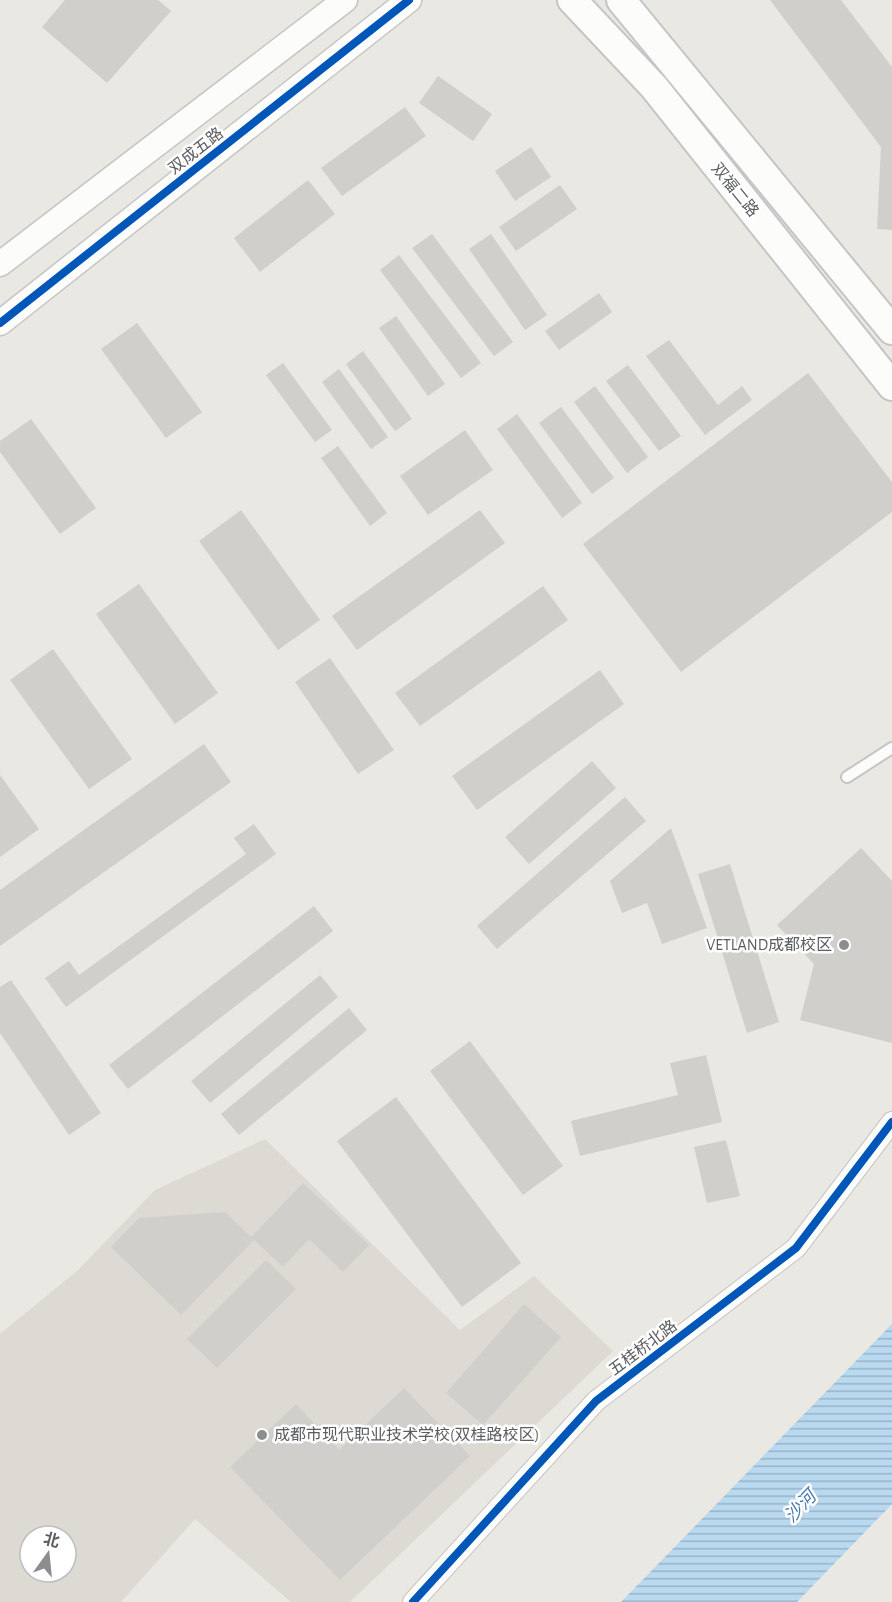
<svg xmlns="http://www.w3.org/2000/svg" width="892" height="1602" font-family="'Alegreya Sans','Noto Sans SC',sans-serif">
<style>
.education{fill:#dcdad3;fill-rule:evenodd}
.water{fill:url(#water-rules)}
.building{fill:#d0cfcc}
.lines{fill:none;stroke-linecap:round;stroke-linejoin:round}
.service-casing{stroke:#c5c5c5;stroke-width:14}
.minor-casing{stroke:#c5c5c5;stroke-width:22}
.tertiary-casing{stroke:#c5c5c5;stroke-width:27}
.secondary-casing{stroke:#c5c5c5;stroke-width:32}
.service{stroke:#fcfcfb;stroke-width:10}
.minor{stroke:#fcfcfb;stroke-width:20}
.tertiary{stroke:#fcfcfb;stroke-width:24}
.secondary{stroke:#fcfcfb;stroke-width:28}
.cycleway-casing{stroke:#fff;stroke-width:11}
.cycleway{stroke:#0057b8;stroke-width:8}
.poi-dot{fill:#8b8d8e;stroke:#fff;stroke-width:2}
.labels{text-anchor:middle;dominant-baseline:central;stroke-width:5;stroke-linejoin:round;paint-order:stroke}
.street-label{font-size:16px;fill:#595c60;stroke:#fff}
.poi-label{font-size:16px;fill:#595c60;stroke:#fff;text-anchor:end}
.water-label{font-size:18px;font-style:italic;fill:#4879ae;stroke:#fff}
</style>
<defs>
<pattern id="water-rules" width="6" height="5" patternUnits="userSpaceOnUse" patternTransform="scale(1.5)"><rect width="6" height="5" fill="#b9d9f0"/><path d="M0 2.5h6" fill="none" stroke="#99b3c6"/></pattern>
</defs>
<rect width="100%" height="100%" fill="#e9e8e3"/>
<path class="education" d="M265 1139 460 1330 534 1276 613 1351 350 1602H291L195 1519 121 1602H0V1334L78 1270 155 1190ZM30 1536H66V1572H30Z"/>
<path class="water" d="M892 1324V1504L797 1602H621Z"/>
<g class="building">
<path d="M65 0H158L171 11 107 83 42 27Z"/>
<path d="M770 0H841L892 67V230L877 229 881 147Z"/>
<path d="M438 76 492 114 473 141 419 103Z"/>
<path d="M405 107 426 136 342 196 321 168Z"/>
<path d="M531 147 551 177 515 201 495 171Z"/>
<path d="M308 180 335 214 260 272 234 238Z"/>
<path d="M560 185 577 209 516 251 499 227Z"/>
<path d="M432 234 513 342 494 356 412 248Z"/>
<path d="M491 234 547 315 525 330 469 249Z"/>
<path d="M399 255 481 363 461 378 380 270Z"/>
<path d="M599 293 612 312 559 350 545 331Z"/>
<path d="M396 316 445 384 428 396 379 328Z"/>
<path d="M137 323 202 412 166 438 101 349Z"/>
<path d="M669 340 718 405 742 386 752 400 705 435 646 356Z"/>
<path d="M363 351 412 419 395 431 346 364Z"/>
<path d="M283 363 332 430 315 442 266 375Z"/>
<path d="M628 365 681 436 659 451 606 381Z"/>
<path d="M339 369 388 437 371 449 322 382Z"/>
<path d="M808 373 892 482V512L681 672 583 544Z"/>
<path d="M595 386 648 457 627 473 574 402Z"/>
<path d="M561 407 614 478 592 494 539 423Z"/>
<path d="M517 414 582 503 562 518 497 429Z"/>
<path d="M31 419 96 508 60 534 0 452V441Z"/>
<path d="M465 430 493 470 428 515 400 476Z"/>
<path d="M338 446 387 513 370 526 321 458Z"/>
<path d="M241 510 320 620 278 650 199 541Z"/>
<path d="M480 510 505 543 357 650 332 616Z"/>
<path d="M139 584 218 693 175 724 96 614Z"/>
<path d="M543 586 568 620 420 726 395 693Z"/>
<path d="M53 649 132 759 89 789 10 680Z"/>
<path d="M330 658 394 750 358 774 295 682Z"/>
<path d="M600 670 624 704 477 810 452 776Z"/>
<path d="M204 744 231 782 0 946V890Z"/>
<path d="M592 761 616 788 529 864 505 837Z"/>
<path d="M0 775 39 829 0 857Z"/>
<path d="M625 797 646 821 497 949 477 926Z"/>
<path d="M254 824 276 854 66 1007 45 978 69 961 79 975 246 854 234 838Z"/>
<path d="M671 828 707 928 662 944 647 903 622 913 610 881Z"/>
<path d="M861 848 892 881V1043L800 1020 814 964 777 925Z"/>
<path d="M730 864 779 1022 747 1033 698 874Z"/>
<path d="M314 906 333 931 128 1089 109 1065Z"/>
<path d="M320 975 338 997 210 1103 191 1081Z"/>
<path d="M11 980 101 1113 69 1135 0 1033V987Z"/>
<path d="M349 1008 367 1030 239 1135 221 1114Z"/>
<path d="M470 1041 563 1166 523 1195 430 1071Z"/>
<path d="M706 1055 722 1122 580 1156 571 1121 678 1095 670 1063Z"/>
<path d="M396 1097 521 1263 462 1307 337 1141Z"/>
<path d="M726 1140 740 1196 707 1203 694 1147Z"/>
<path d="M303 1183 369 1245 343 1272 309 1239 283 1267 254 1240 181 1315 111 1247 139 1218 225 1212 251 1237Z"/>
<path d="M266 1260 296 1289 217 1368 187 1339Z"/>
<path d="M524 1304 561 1337 483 1425 446 1393Z"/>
<path d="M404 1388 470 1456 340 1580 230 1467 296 1404 339 1450Z"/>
</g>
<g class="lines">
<g class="service-casing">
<path id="service" d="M847 777 892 748"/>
</g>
<g class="minor-casing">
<path id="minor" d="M413 1602 596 1401 796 1248 892 1122"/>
</g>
<g class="tertiary-casing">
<g id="tertiary">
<path d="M0 264 345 0"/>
<path d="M0 323 409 0"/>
</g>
</g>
<g class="secondary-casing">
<g id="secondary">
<path d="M572 0 654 87 892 386"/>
<path d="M621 0 892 330"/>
</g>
</g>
<use href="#service" class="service"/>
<use href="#minor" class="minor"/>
<use href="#tertiary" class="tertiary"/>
<use href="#secondary" class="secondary"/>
<g class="cycleway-casing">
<g id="cycleway">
<path d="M0 323 409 0"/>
<path d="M413 1602 596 1401 796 1248 892 1122"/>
</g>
</g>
<use href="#cycleway" class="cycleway"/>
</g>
<g class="poi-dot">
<circle cx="844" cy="945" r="6"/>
<circle cx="262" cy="1435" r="6"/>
</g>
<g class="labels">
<g class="street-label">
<text transform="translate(196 151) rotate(-38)">双成五路</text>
<text transform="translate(735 190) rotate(51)">双福二路</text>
<text transform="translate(643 1348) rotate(-37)">五桂桥北路</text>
</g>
<g class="poi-label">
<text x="832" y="945">VETLAND成都校区</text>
<text x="274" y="1435" text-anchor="start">成都市现代职业技术学校(双桂路校区)</text>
</g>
<g class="water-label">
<text transform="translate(801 1507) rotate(-46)">沙河</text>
</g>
</g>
<g transform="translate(48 1554) rotate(15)"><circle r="28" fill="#ffffff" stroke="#bdbebf" stroke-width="1.5"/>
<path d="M0-4.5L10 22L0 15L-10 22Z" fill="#8b8d8e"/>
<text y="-9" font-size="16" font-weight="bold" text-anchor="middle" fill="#595c60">北</text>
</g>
</svg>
